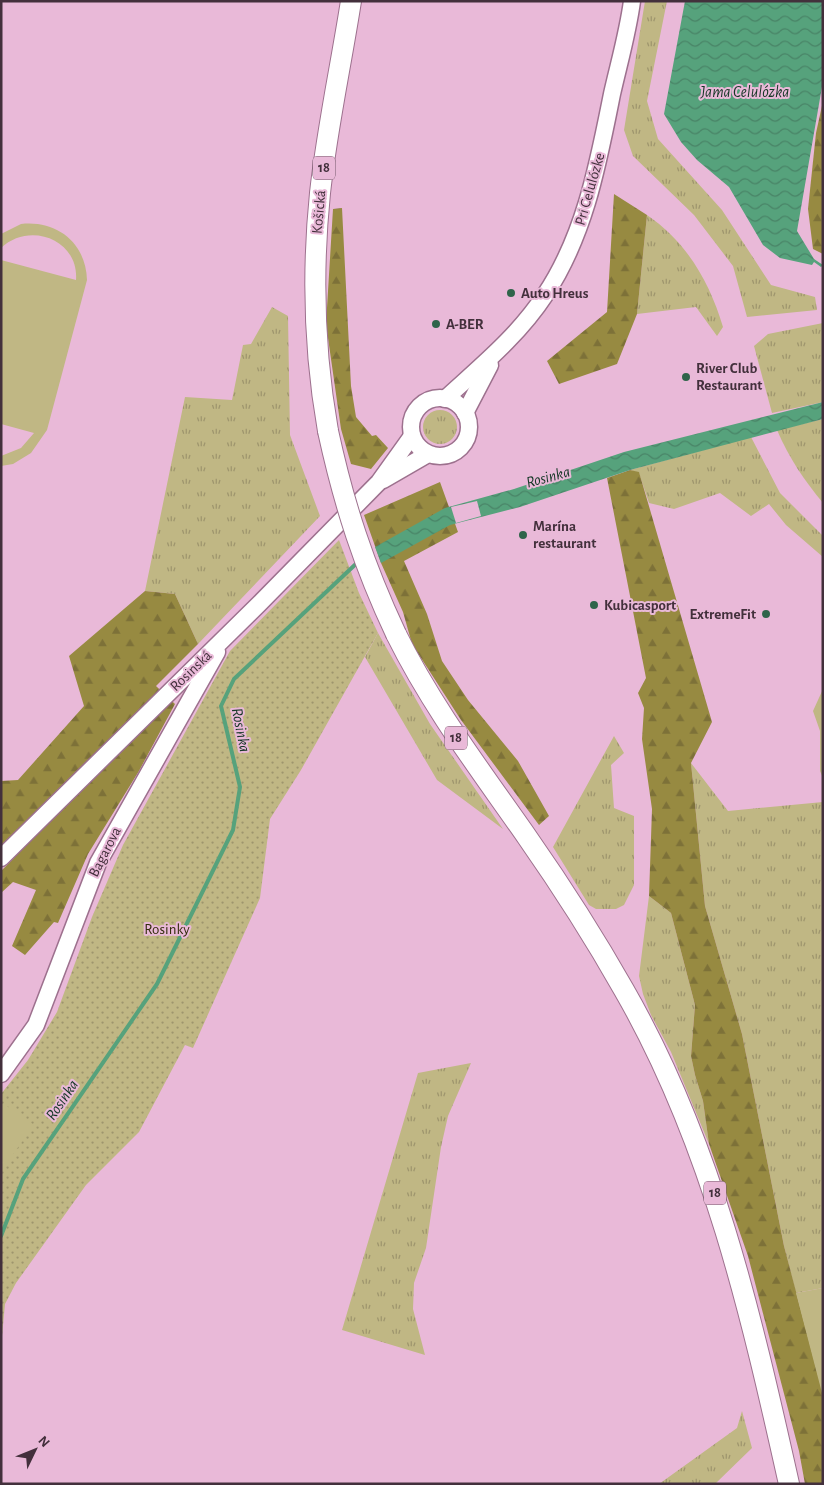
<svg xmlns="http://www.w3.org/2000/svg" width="824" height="1485" font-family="'Alegreya Sans',sans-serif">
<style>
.grass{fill:url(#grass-tufts)}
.forest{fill:url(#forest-firs)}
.park{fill:url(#park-dots)}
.pitch{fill:#c0b784}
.water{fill:url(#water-waves)}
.pier{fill:#e9b9d8}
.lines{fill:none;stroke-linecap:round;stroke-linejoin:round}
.stream{stroke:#56a27c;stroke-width:4}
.tertiary-casing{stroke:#9d718e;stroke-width:19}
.primary-casing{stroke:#9d718e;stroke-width:22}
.tertiary{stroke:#fff;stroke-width:16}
.primary{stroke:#fff;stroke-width:20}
.primary-bridge-casing{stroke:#9d718e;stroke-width:22;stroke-linecap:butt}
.primary-bridge{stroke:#fff;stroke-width:20}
.poi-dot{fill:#2f644a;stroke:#e9b9d8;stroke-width:2}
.labels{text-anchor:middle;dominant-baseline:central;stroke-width:4;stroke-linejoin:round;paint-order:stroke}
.shield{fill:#e9b9d8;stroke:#75596b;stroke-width:1}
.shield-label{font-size:14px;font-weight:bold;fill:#43303c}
.street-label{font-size:15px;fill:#43303c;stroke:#e9b9d8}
.poi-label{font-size:15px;font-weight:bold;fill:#43303c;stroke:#e9b9d8;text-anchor:start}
.park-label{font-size:15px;fill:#322c0b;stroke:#e9b9d8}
.water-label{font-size:16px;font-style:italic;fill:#153726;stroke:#e9b9d8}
</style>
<defs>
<pattern id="grass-tufts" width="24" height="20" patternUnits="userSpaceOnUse" patternTransform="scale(1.25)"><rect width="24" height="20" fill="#c0b784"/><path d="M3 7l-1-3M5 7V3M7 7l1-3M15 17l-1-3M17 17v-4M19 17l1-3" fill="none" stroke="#9e956d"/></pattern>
<pattern id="forest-firs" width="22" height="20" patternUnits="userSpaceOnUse" patternTransform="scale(1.25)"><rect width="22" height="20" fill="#978a41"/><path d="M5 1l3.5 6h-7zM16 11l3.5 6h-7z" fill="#7d7138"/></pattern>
<pattern id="park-dots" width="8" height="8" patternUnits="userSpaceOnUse" patternTransform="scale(1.25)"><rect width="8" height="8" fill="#c0b784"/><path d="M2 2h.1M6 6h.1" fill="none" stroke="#9e956d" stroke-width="1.8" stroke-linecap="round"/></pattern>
<pattern id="water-waves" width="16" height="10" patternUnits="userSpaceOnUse" patternTransform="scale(1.25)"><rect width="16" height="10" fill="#56a27c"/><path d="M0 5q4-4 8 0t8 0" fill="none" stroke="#498467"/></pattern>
</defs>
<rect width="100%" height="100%" fill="#e9b9d8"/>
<g class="grass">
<path d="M645 1H667L647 101 658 139 722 210 771 285 815 297 817 310 747 317 733 266 694 215 633 156 624 130Z"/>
<path d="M647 215C687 242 710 283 723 327L717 336 696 307 637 314Z"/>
<path d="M272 307 288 316 290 435 320 516 198 644 175 594 145 591 185 397 232 400 243 345 251 344Z"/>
<path d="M823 323V402L772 413 754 346 768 334Z"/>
<circle cx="440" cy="427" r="17"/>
<path d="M823 419V503C804 480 789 458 777 430Z"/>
<path d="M751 437 780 493 823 536V557L786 525 769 504 751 516 720 493 674 509 649 503 639 473 630 470Z"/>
<path d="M378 633 430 724 503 829 437 780 365 657Z"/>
<path d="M614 736 624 753 611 765 614 808 634 816V885L624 905 616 909H596L589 905 553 847Z"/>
<path d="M691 763 728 811 823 802V1288L796 1293 784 1246 742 1034 705 906Z"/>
<path d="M649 896 671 913 695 1005 691 1056 695 1075 703 1101 709 1144 671 1052 651 1015 643 994 639 976Z"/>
<path d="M471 1063 448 1116 441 1147 426 1248 414 1283 413 1309 425 1355 342 1330 418 1073Z"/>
<path d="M742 1411 752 1448 715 1484H659L737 1428Z"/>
</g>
<g class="forest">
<path d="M823 101V254L813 249 808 209 816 133Z"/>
<path d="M614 194 647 215 637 314 617 364 559 384 547 361 607 312Z"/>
<path d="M342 208 351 386 356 417 372 436 376 435 388 448 371 469 351 464 341 429 326 324 333 209Z"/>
<path d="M630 470 639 472 712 722 691 763 705 906 742 1034 784 1246 823 1394V1484H805L799 1451 748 1256 709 1144 703 1101 695 1075 691 1056 695 1005 671 913 649 896 652 809 642 739 644 708 638 693 646 678 607 478Z"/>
<path d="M440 482 458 532 404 561 427 614 442 661 468 700 518 761 549 816 539 825 461 720 412 644 403 612 381 563 364 515Z"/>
<path d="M145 591 175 594 198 644 156 686 175 704 139 771 88 854 58 923 54 922 25 955 12 946 36 890 13 882 1 893V871L14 858 1 847V781L18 780 84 706 69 656Z"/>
</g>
<path class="park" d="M339 540 359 593 378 633 301 770 270 819 260 898 193 1048 185 1045 139 1132 86 1185 16 1283 5 1304 1 1347V1094L28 1060 57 1012 92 917 123 845 230 651Z"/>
<g class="pitch">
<path d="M21 224C57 220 86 243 87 280L47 430 31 453 13 464 1 466V456L21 448 34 433 1 424V260L76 280C79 239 29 221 1 248V234Z"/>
<path d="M823 689V778L820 771V731L813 711Z"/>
<path d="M4 1104 34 1125 1 1171V1107Z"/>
<path d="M823 1288V1393H822L796 1293Z"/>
</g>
<g class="water">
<path d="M685 1H823V81L797 231 814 259 823 265 821 267 814 262 812 265 780 258 763 245 729 187 697 160 681 142 664 114Z"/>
<path d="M823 402V419L630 470 520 507 450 525 381 563 375 547 445 508 514 489 624 452Z"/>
</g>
<path class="pier" d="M477 501 481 516 456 523 451 507Z"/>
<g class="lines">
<path class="stream" d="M1 1236 23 1179 157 984 233 830 240 787 221 706 234 679 359 561"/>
<g class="tertiary-casing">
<g id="tertiary">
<circle cx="440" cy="427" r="29"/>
<path d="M445 399C481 366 518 336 545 295 585 235 598 164 612 94 619 63 628 32 632 1"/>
<path d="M465 413 490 365"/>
<path d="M383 480 428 454"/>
<path d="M1 858 259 604 379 482 412 436"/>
<path d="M1 1074 36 1025 98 863 217 652"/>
</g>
</g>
<g class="primary-casing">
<g id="primary">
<path d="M328 431C314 352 312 272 320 193 327 129 341 65 351 1"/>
<path d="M396 634C432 707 481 771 527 837 562 887 594 937 624 990 712 1143 751 1314 789 1484"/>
</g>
</g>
<use href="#tertiary" class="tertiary"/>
<use href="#primary" class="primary"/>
<g class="primary-bridge-casing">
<path id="primary-bridge" d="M328 431C344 505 364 566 396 634"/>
</g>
<use href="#primary-bridge" class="primary-bridge"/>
</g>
<g class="poi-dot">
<circle cx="511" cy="293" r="5"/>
<circle cx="436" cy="324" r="5"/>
<circle cx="686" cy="377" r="5"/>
<circle cx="523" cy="535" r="5"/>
<circle cx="594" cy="605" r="5"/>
<circle cx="766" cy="614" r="5"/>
</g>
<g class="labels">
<g class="shield">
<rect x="313" y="156.5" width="22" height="23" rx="4"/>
<rect x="445" y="726.5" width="22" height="23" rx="4"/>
<rect x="704" y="1181.5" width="22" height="23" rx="4"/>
</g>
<g class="shield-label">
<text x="324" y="168">18</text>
<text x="456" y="738">18</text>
<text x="715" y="1193">18</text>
</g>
<g class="street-label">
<text transform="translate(590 189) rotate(-74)">Pri Celulózke</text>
<text transform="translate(319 212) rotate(-85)">Košická</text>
<text transform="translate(191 671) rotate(-44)">Rosinská</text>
<text transform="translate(105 852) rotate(-63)">Bagarova</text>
</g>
<g class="poi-label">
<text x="521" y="293">Auto Hreus</text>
<text x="446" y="324">A-BER</text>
<text x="696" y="368">River Club<tspan x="696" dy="17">Restaurant</tspan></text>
<text x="533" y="526">Marína<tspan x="533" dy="17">restaurant</tspan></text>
<text x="604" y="605">Kubicasport</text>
<text x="756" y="614" text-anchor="end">ExtremeFit</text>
</g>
<g class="park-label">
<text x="167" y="929">Rosinky</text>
</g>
<g class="water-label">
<text x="745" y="92">Jama Celulózka</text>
<text transform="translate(548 477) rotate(-15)">Rosinka</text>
<text transform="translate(241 730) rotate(79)">Rosinka</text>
<text transform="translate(62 1100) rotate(-56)">Rosinka</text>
</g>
</g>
<rect width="824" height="1485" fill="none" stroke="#43303c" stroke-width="5"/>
<g transform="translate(35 1450) rotate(47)" stroke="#e9b9d8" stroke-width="4" paint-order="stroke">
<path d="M0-4L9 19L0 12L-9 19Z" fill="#43303c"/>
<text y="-8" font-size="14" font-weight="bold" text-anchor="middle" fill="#43303c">N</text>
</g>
</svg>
